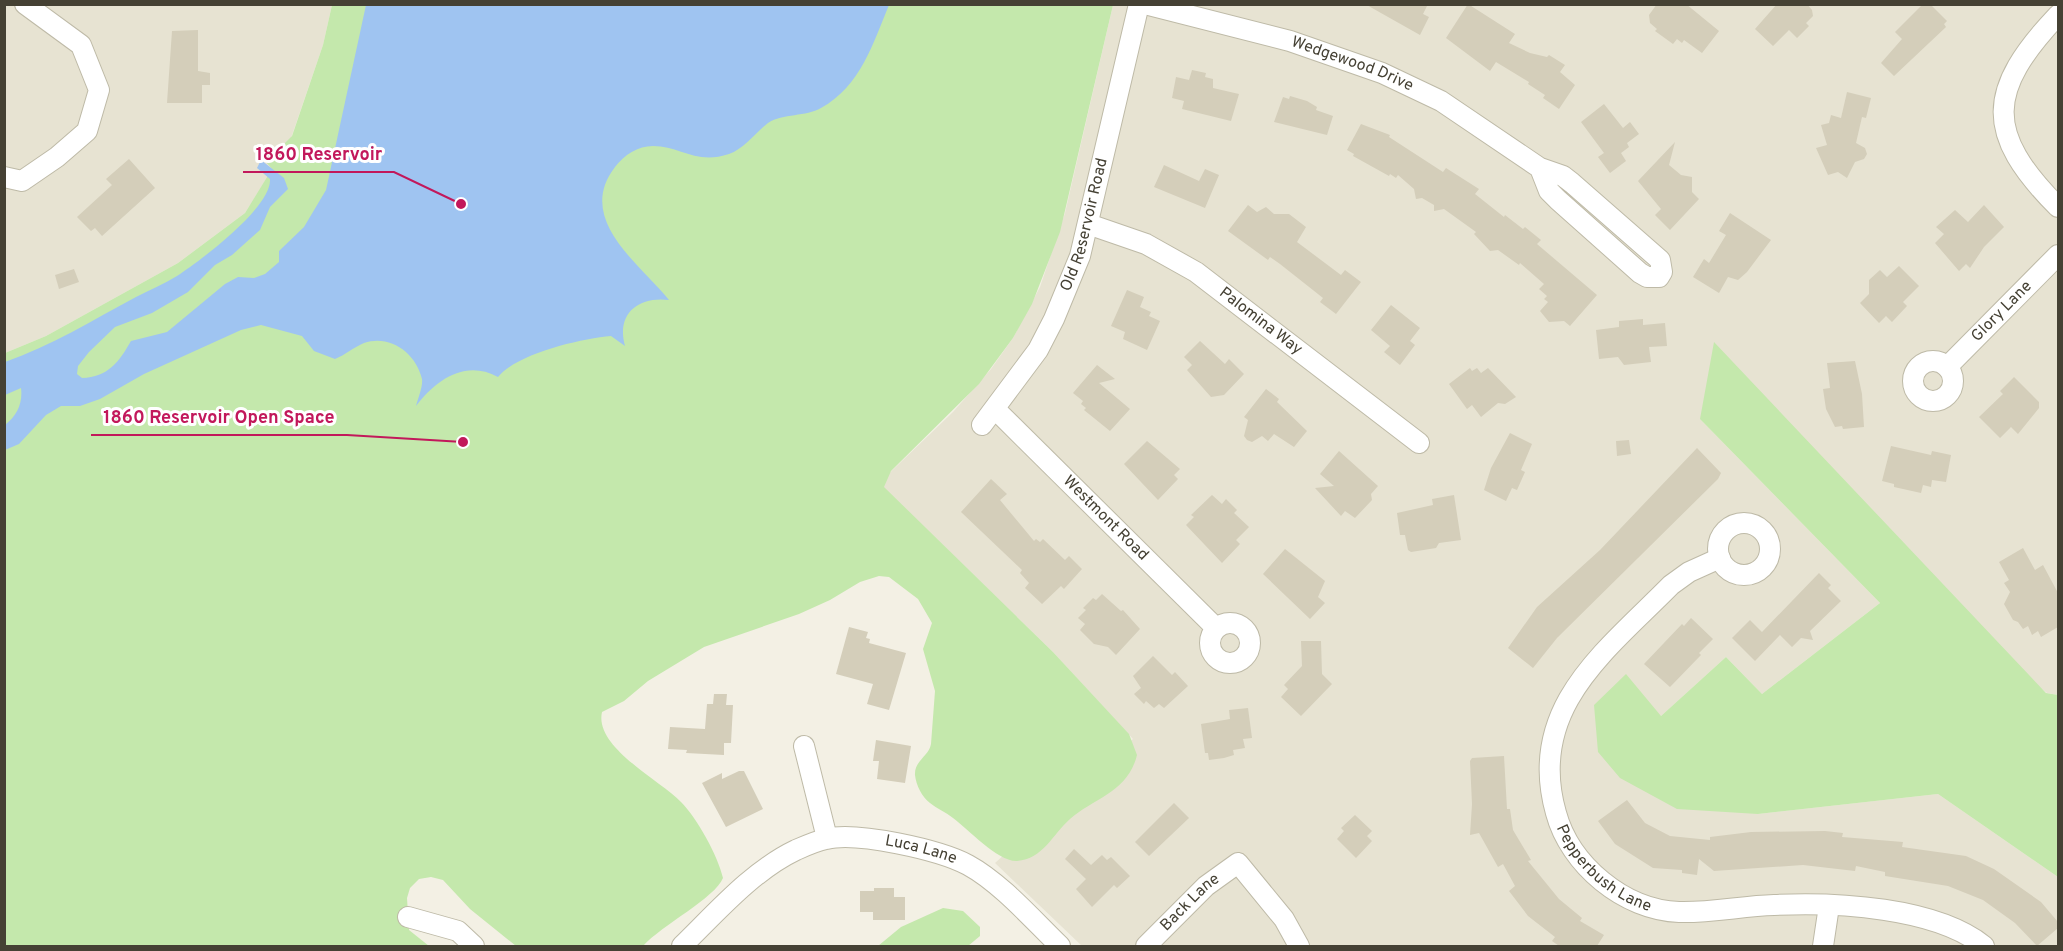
<svg xmlns="http://www.w3.org/2000/svg" width="2063" height="951" font-family="Overpass,sans-serif">
<style>
.residential{fill:#e7e3d2}
.green{fill:#c4e8ac}
.water{fill:#9fc4f1}
.building{fill:#d4ceba}
.lines{fill:none;stroke-linecap:round;stroke-linejoin:round}
.street-casing{stroke:#bebaa7;stroke-width:22}
.street{stroke:#fff;stroke-width:20}
.labels{text-anchor:middle;dominant-baseline:central;stroke-width:6;stroke-linejoin:round;paint-order:stroke}
.street-label{font-size:16px;fill:#454134;stroke:#fff}
.leader{fill:none;stroke:#c2185b;stroke-width:2}
.callout-dot{fill:#c2185b;stroke:#fff;stroke-width:2}
.callout-label{font-size:18px;text-anchor:middle;font-weight:bold;fill:#c2185b;stroke:#fff;stroke-width:6;stroke-linejoin:round;paint-order:stroke}
</style>
<rect width="100%" height="100%" fill="#f3f0e4"/>
<g class="residential">
<path d="M5 5H332L323 45 290 141 245 213 178 263 46 336 5 353Z"/>
<path d="M1113 5H2058V695L2047 693 1700 419 1880 603 1762 694 1726 657 1661 716 1594 705 1758 814 1938 794 2058 877V946H1082L995 863 1133 739 1053 652 879 483 953 412 991 369 1013 338 1040 287 1065 213Z"/>
</g>
<g class="green">
<path d="M332 5H1113L1060 232 1032 304 1013 338 979 384 891 471 884 487 1053 652 1129 734 1137 755C1128 792 1094 798 1070 819 1053 834 1043 859 1017 861 998 862 968 829 953 818 946 812 937 809 930 803 922 797 916 785 915 775 914 761 929 756 931 744L935 691 923 649 932 623 918 599 889 577 879 576 860 582 830 600 799 614 704 647 648 681 624 701 602 712C594 747 660 780 681 802 697 818 718 856 723 878 715 898 662 925 643 946H516L470 909 443 880 431 877 419 879 410 888 407 898 409 930 429 946H5V353L46 336 178 263 245 213 272 169 266 162 292 136 323 45Z"/>
<path d="M1714 342 2046 693 2058 695V877L1938 794 1758 814 1677 809 1620 778 1598 752 1594 705 1626 674 1661 716 1726 657 1762 694 1880 603 1700 419Z"/>
<path d="M943 908 963 911 980 927V936L968 946H878L901 927Z"/>
</g>
<path class="water" d="M366 5H889C873 43 861 86 821 108 806 117 783 113 768 123 756 132 744 149 729 154 696 165 680 146 653 146 638 146 624 155 615 167 575 219 639 263 669 300 638 296 616 314 625 346L611 336C580 339 518 353 498 377 465 359 436 380 416 406 418 398 423 387 422 379 416 353 390 334 364 343 354 347 345 355 335 359L314 351 302 336 261 325 241 330 144 374 100 399 80 406H61L46 415 19 444 5 450V425C17 416 23 403 21 388L5 395V362C51 346 93 320 136 297 149 290 164 284 177 276 200 261 272 207 270 179L257 168 261 160 284 178 288 189 270 207 260 230 232 255 215 265 188 292 152 313 115 327 89 352 78 366 77 374 82 378C108 377 119 362 131 341L167 332 225 284 238 277 254 278 265 274 279 262V251L304 227 326 190Z"/>
<g class="building">
<path d="M1365 4H1428L1423 14 1429 17 1420 35Z"/>
<path d="M1468 4 1515 34 1509 43 1530 53 1547 57 1549 55 1565 65 1560 72 1575 85 1559 109 1543 98 1545 95 1528 84 1529 82 1496 62 1490 71 1446 38Z"/>
<path d="M1657 4H1686L1719 31 1702 53 1684 40 1682 43 1677 39 1673 44 1655 31 1657 29 1650 23 1649 15Z"/>
<path d="M1777 4H1807L1812 10 1813 16 1806 23 1809 26 1797 38 1789 30 1773 46 1755 29Z"/>
<path d="M1923 4H1930L1947 21 1944 24 1946 27 1894 76 1881 63 1902 39 1895 32Z"/>
<path d="M198 30V71L210 73V85H202V103H167L172 31Z"/>
<path d="M1192 70 1206 73 1205 77 1213 79V88L1239 94 1231 121 1182 109 1184 101 1172 98 1176 77 1189 80Z"/>
<path d="M1847 92 1871 98 1866 118 1862 117 1856 143 1865 148 1867 154 1864 159 1855 162 1847 178 1838 172 1828 175 1816 148 1827 145 1821 125 1829 123 1831 115 1841 118Z"/>
<path d="M1290 96 1307 101 1317 107 1316 110 1333 116 1327 135 1274 122 1283 97 1289 99Z"/>
<path d="M1604 104 1623 128 1630 122 1639 134 1627 143 1629 147 1621 153 1626 161 1610 173 1598 157 1604 153 1581 122Z"/>
<path d="M1361 124 1390 135 1389 137 1443 172 1446 168 1479 189 1475 194 1504 217 1505 215 1523 229 1525 227 1541 240 1537 244 1597 295 1570 326 1564 321 1549 322 1540 311 1548 302 1544 299 1547 296 1539 289 1544 284 1520 263 1519 265 1498 250 1490 251 1474 234 1476 232 1444 209 1434 211V205L1422 198 1416 199 1414 189 1398 175 1396 178 1390 174 1389 176 1353 156 1354 154 1347 150Z"/>
<path d="M1675 142 1669 165 1681 175 1692 177V192L1699 199 1670 230 1655 215 1661 209 1638 181Z"/>
<path d="M129 159 155 188 102 236 95 228 91 231 77 217 112 185 106 179Z"/>
<path d="M1164 165 1199 181 1205 169 1219 175 1205 208 1154 187Z"/>
<path d="M1248 205 1257 212 1266 207 1274 214H1289L1306 227 1297 242 1341 275 1345 270 1361 282 1336 314 1320 302 1323 298 1280 264 1270 257 1268 260 1228 231Z"/>
<path d="M1984 205 2004 227 1984 247 1970 268 1966 264 1959 271 1935 243 1944 234 1936 227 1955 210 1968 222Z"/>
<path d="M1730 213 1771 240 1747 272 1738 280 1728 277 1719 293 1693 277 1704 259 1709 263 1726 235 1719 231Z"/>
<path d="M1899 266 1919 286 1903 302 1907 306 1892 322 1886 316 1879 323 1860 303 1869 294V280L1880 270 1887 277Z"/>
<path d="M74 269 79 282 59 289 55 275Z"/>
<path d="M1127 290 1144 297 1140 307 1151 312 1149 316 1160 321 1147 350 1123 339 1125 332 1111 326Z"/>
<path d="M1391 305 1420 328 1410 341 1415 345 1400 365 1384 352 1390 346 1371 330Z"/>
<path d="M1643 319V325L1665 323 1667 346 1649 347 1651 362 1624 365 1618 357 1599 359 1596 330 1619 327V321Z"/>
<path d="M1200 341 1225 364 1229 359 1244 374 1224 395 1211 397 1187 370 1192 365 1184 357Z"/>
<path d="M1855 361 1862 394 1864 427 1843 429 1842 426 1835 427 1826 409 1823 389 1830 388 1827 363Z"/>
<path d="M1097 365 1115 379 1099 383 1130 409 1110 431 1084 410 1086 408 1081 404 1083 401 1073 393Z"/>
<path d="M1470 368 1472 371 1477 368 1481 373 1488 368 1516 397 1505 404 1498 403 1481 417 1472 405 1467 409 1449 384Z"/>
<path d="M2014 377 2039 402V408L2018 434 2011 427 2000 438 1979 417 2003 394 2000 391Z"/>
<path d="M1266 389 1279 399 1277 402 1307 431 1294 447 1274 434 1268 441 1262 436 1252 442 1247 440 1244 436 1248 420 1244 417Z"/>
<path d="M1510 433 1532 444 1521 470 1525 472 1517 490 1512 488 1506 501 1484 490 1491 468Z"/>
<path d="M1629 440 1631 454 1617 456 1616 441Z"/>
<path d="M1147 441 1180 469 1174 475 1178 479 1158 500 1124 464Z"/>
<path d="M1891 446 1931 455 1932 451 1951 455 1946 482 1932 480 1931 487 1923 485 1921 493 1894 487V484L1882 481Z"/>
<path d="M1697 448 1721 473 1718 479 1557 638 1533 668 1508 648 1537 607 1600 550Z"/>
<path d="M1339 451 1378 486 1371 494 1372 500 1355 518 1345 511 1341 516 1315 488 1334 486 1320 474Z"/>
<path d="M991 479 1007 494 1000 500 1034 541 1036 539 1040 542 1043 539 1065 560 1069 556 1082 569 1064 589 1061 586 1042 604 1025 588 1029 583 1020 573 1022 570 961 512Z"/>
<path d="M1212 495 1222 504 1226 499 1237 510 1234 513 1249 527 1236 540 1240 544 1222 563 1186 525 1194 517 1191 515Z"/>
<path d="M1454 495 1461 540 1439 543 1436 548 1411 552 1408 550 1405 535H1400L1397 513 1433 505 1432 499Z"/>
<path d="M2023 548 2035 570 2043 565 2058 593V627L2041 637 2038 631 2032 635 2028 626 2023 629 2018 622 2013 620 2004 604 2010 592 2004 583 2009 580 1999 562Z"/>
<path d="M1285 549 1325 581 1318 597 1325 603 1310 619 1263 574Z"/>
<path d="M1819 573 1831 585 1828 588 1841 601 1810 631 1813 640 1801 638 1792 647 1780 635 1755 661 1732 638 1750 620 1762 632Z"/>
<path d="M1102 594 1121 611 1123 610 1140 629 1116 655 1108 647 1094 644 1080 630 1085 624 1078 618 1086 610 1083 608 1093 598 1096 600Z"/>
<path d="M1691 618 1713 639 1699 653 1701 655 1670 687 1644 664 1682 624 1684 626Z"/>
<path d="M849 627 868 632 866 638 870 639 869 643 906 653 889 710 867 704 873 684 836 674Z"/>
<path d="M1301 641H1321L1322 674 1332 684 1301 716 1281 697 1288 689 1284 685 1302 666Z"/>
<path d="M1153 656 1172 675 1175 672 1188 686 1164 708 1159 704 1154 708 1146 701 1144 704 1134 694 1141 688 1133 676Z"/>
<path d="M714 694H727L726 705H733L731 743H724V755L686 753 687 750 668 749 670 727 705 729 707 704H713Z"/>
<path d="M1248 708 1252 738 1243 739 1245 748 1233 750 1234 755 1224 758 1209 760 1208 753H1205L1201 724 1230 719 1229 710Z"/>
<path d="M876 740 911 746 905 783 877 779 879 761H873Z"/>
<path d="M1504 756 1507 809H1510L1513 830 1531 860 1528 861 1559 899 1582 918 1580 921 1604 935 1597 946H1559L1552 941 1555 937 1528 916 1509 891 1515 886 1503 864 1498 867 1479 833 1470 835 1472 804 1470 761 1472 758Z"/>
<path d="M739 771H744L763 809 726 827 702 783 722 773V779Z"/>
<path d="M1627 800 1645 823 1670 836 1710 840V837L1751 832 1825 831 1843 833 1842 837 1903 842 1902 847 1966 856 1994 869 2041 902 2058 922V928L2037 946 2015 923 1983 900 1948 886 1885 876V872L1856 866 1855 871 1803 865 1714 871 1699 859 1697 875 1682 873V870L1653 868 1615 844 1598 821Z"/>
<path d="M1174 803 1189 818 1149 856 1135 842Z"/>
<path d="M1355 815 1372 831 1367 836 1372 841 1356 858 1337 839 1344 831 1341 828Z"/>
<path d="M1074 849 1091 865 1102 855 1107 860 1111 857 1130 876 1117 888 1114 885 1092 907 1076 889 1086 879 1065 859Z"/>
<path d="M874 888H894V897H905V920H873V912H860V891H874Z"/>
</g>
<g class="lines">
<g class="street-casing">
<g id="street">
<path id="s1" d="M1145 4 1290 41 1382 73 1441 101 1540 168 1563 176 1572 183 1660 260 1662 272 1659 277H1647L1640 273 1558 200 1549 191 1540 168"/>
<path d="M2058 15C1987 90 1984 133 2058 207"/>
<path d="M4 177 22 181 57 157 87 131 99 90 81 45 25 4"/>
<path id="s2" d="M1088 224 1146 244 1196 272 1419 443"/>
<circle cx="1933" cy="381" r="20"/>
<path id="s3" d="M1947 367 2058 255"/>
<path id="s4" d="M996 410 1216 628"/>
<path id="s5" d="M982 425 1038 350 1054 319 1080 256 1139 4"/>
<circle cx="1744" cy="549" r="26"/>
<path id="s6" d="M1720 558 1689 572 1671 585C1606 651 1526 708 1556 813 1570 865 1624 910 1679 912 1711 913 1742 906 1774 905 1836 902 1935 907 1984 946"/>
<circle cx="1230" cy="643" r="20"/>
<path d="M804 746 827 838"/>
<path d="M408 917 458 931 474 946"/>
<path id="s7" d="M682 946C716 913 752 871 796 850 805 846 816 841 826 839 856 831 940 850 968 865 1001 883 1033 920 1060 946"/>
<path id="s8" d="M1146 946 1206 886 1238 863 1284 919 1299 946"/>
<path d="M1823 946 1829 906"/>
</g>
</g>
<use href="#street" class="street"/>
</g>
<g class="labels">
<g class="street-label">
<text stroke="none"><textPath href="#s1" startOffset="216">Wedgewood Drive</textPath></text>
<text stroke="none"><textPath href="#s5" startOffset="228">Old Reservoir Road</textPath></text>
<text stroke="none"><textPath href="#s3" startOffset="78">Glory Lane</textPath></text>
<text stroke="none"><textPath href="#s2" startOffset="200">Palomina Way</textPath></text>
<text stroke="none"><textPath href="#s4" startOffset="154">Westmont Road</textPath></text>
<text stroke="none"><textPath href="#s7" startOffset="278">Luca Lane</textPath></text>
<text stroke="none"><textPath href="#s6" startOffset="404">Pepperbush Lane</textPath></text>
<text stroke="none"><textPath href="#s8" startOffset="62">Back Lane</textPath></text>
</g>
</g>
<path class="leader" d="M461 204L394 172H243M463 442L347 435H91"/>
<g class="callout-dot">
<circle cx="461" cy="204" r="6"/>
<circle cx="463" cy="442" r="6"/>
</g>
<g class="callout-label">
<text x="319" y="160">1860 Reservoir</text>
<text x="219" y="423">1860 Reservoir Open Space</text>
</g>
<rect width="2063" height="951" fill="none" stroke="#454134" stroke-width="12"/>
</svg>
